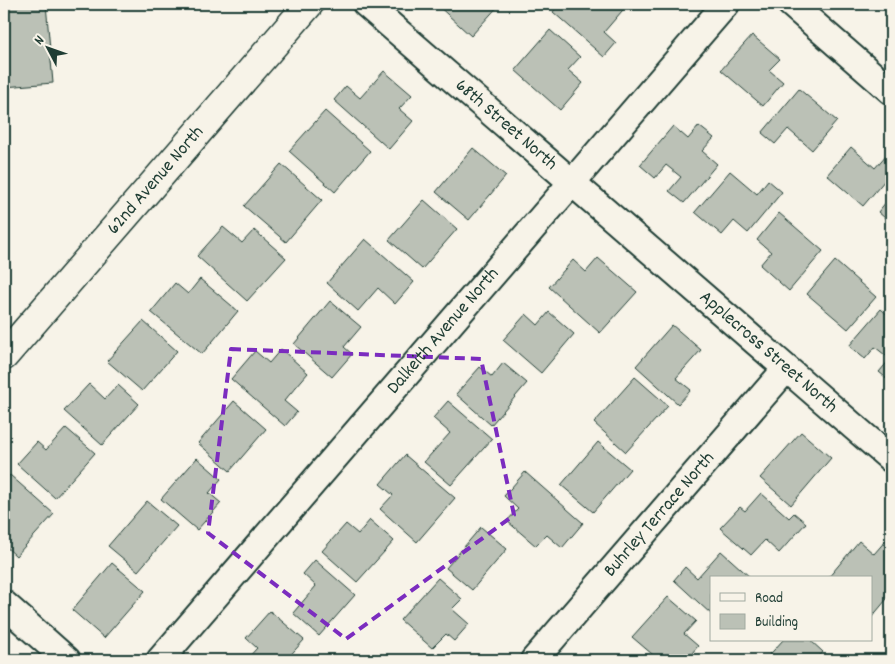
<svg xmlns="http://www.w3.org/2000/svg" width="895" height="664" font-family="Dekko,sans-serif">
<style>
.building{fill:#bbc1b6;stroke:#1f3d34}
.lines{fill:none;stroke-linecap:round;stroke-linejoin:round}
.minor-casing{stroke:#1f3d34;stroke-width:30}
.tertiary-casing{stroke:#1f3d34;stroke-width:31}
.minor{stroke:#f7f3e8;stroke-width:26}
.tertiary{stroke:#f7f3e8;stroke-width:28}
.marked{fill:none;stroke:#7b2cbf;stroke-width:4;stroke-dasharray:10 6;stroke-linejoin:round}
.labels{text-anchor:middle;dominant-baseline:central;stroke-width:4.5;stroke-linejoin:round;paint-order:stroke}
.street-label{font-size:19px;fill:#1f3d34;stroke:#f7f3e8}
</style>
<rect width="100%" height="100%" fill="#f7f3e8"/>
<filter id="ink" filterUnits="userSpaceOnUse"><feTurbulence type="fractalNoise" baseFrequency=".02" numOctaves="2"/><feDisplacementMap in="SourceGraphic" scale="10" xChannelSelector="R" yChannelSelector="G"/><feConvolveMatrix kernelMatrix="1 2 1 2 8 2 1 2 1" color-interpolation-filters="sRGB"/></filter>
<g filter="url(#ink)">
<g class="building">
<path d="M4 4H46L53 83 4 87Z"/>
<path d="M436 4H500L471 36Z"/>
<path d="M559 4H628L604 32 616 43 604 57 553 12Z"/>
<path d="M550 30 580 57 568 70 583 83 560 110 515 70Z"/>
<path d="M752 35 780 59 769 70 783 82 763 106 721 70Z"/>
<path d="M384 71 412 95 399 109 413 121 389 149 334 100 346 86 360 98Z"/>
<path d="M799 89 837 121 812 150 788 129 775 144 762 133Z"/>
<path d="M325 111 370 151 335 192 289 151Z"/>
<path d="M673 126 688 139 699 126 714 138 702 151 717 164 684 203 669 191 681 177 666 165 655 178 640 165Z"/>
<path d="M851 147 875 168 887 154 891 157V173L863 206 827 175Z"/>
<path d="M473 148 506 176 469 220 436 192Z"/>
<path d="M281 164 322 200 286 242 244 206Z"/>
<path d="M730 171 757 194 768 180 782 192 748 233 734 221 722 235 695 212Z"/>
<path d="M891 196V223L878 212Z"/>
<path d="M424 200 457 229 422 269 389 240Z"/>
<path d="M779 213 823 251 789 291 760 265 771 252 757 240Z"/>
<path d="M223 227 242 243 254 230 286 258 247 301 197 256Z"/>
<path d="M365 239 414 282 395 304 378 288 358 311 327 283Z"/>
<path d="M598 258 637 292 600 333 549 287 573 260 586 272Z"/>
<path d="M835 261 876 297 848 329 807 294Z"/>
<path d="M200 279 238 311 202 354 151 312 175 283 188 294Z"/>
<path d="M330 301 361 327 344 347 352 354 332 377 294 344Z"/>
<path d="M881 309 891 318V382L879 372 890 359 875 347 865 359 849 346Z"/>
<path d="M549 312 574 334 541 373 503 340 526 314 538 325Z"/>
<path d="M143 321 177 351 142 391 107 361Z"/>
<path d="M672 325 701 350 676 378 691 390 678 404 636 366Z"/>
<path d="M281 349 308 373 284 401 297 412 285 426 231 379 255 351 269 363Z"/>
<path d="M503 363 527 383 491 425 456 394 480 367 492 377Z"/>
<path d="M635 377 668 406 626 452 594 423Z"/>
<path d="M89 384 105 399 118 385 139 404 102 445 64 411Z"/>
<path d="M234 401 266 429 230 471 198 443Z"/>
<path d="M448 401 492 439 451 485 424 462 450 433 433 418Z"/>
<path d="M66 428 95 453 55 498 17 464 37 442 46 450Z"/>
<path d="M801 432 831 458 791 505 760 478Z"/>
<path d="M598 442 630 469 593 512 561 485Z"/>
<path d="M405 455 455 498 417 542 380 509 393 495 380 484Z"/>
<path d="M197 458 221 479 209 493 221 503 197 530 161 499Z"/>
<path d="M525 472 583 523 562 548 547 535 536 546 507 521 518 509 504 496Z"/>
<path d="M10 475 54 514 16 556 4 545V482Z"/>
<path d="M761 493 789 518 794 513 806 523 779 553 765 540 751 555 720 528 740 507 745 511Z"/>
<path d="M147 501 177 526 138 571 108 546Z"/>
<path d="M370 520 394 541 357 582 322 551 346 524 358 534Z"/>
<path d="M481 527 507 549 472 590 446 568Z"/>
<path d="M887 539 891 542V594L871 618V578H828L859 541 874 554Z"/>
<path d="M721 551 751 578H711V614L674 580 685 567 697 578Z"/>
<path d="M315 560 355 595 319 636 293 613 316 586 303 574Z"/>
<path d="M112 563 145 591 104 638 72 610Z"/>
<path d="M438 578 462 599 452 609 469 624 454 641 446 634 432 648 400 620Z"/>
<path d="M668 597 696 621 684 634 698 646 686 660H659L632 637Z"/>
<path d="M270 611 304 640 286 660H246L257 648 246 638Z"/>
<path d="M783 640H810L823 652 816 660H765Z"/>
</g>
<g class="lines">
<g class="minor-casing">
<g id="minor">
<path id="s1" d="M366 4 891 459"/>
<path d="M791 4 891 91"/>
<path d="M4 604 67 660"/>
<path id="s2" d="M160 660 726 4"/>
<path id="s3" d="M534 660 786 369"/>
</g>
</g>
<g class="tertiary-casing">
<g id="tertiary">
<path id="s4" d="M4 356 309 4"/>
</g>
</g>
<use href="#minor" class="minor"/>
<use href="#tertiary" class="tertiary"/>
</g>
</g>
<path class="marked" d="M231 349 481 359 514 515 346 639 208 533Z"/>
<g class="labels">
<g class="street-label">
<text stroke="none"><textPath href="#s1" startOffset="185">68th Street North</textPath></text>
<text stroke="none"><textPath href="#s4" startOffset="232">62nd Avenue North</textPath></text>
<text stroke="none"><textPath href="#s2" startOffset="434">Dalkeith Avenue North</textPath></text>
<text stroke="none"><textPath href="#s1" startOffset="532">Applecross Street North</textPath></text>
<text stroke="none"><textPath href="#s3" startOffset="192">Buhrley Terrace North</textPath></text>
</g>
</g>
<rect width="895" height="664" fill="none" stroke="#f7f3e8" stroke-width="20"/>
<rect x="10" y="10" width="875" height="644" fill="none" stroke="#1f3d34" stroke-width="2" filter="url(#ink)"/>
<rect x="710" y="576" width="162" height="65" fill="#f7f3e8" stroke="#a1aaa0"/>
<rect x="720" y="593" width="25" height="8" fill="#f7f3e8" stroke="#a1aaa0"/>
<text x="755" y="602" font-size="15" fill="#1f3d34">Road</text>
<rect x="720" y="614" width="25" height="15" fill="#bbc1b6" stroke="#a1aaa0"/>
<text x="755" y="626" font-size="15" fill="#1f3d34">Building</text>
<g transform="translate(48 48) rotate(311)" stroke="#f7f3e8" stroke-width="4" paint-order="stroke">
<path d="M0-4L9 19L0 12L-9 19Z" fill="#1f3d34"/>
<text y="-8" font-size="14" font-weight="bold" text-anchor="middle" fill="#1f3d34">N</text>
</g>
</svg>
